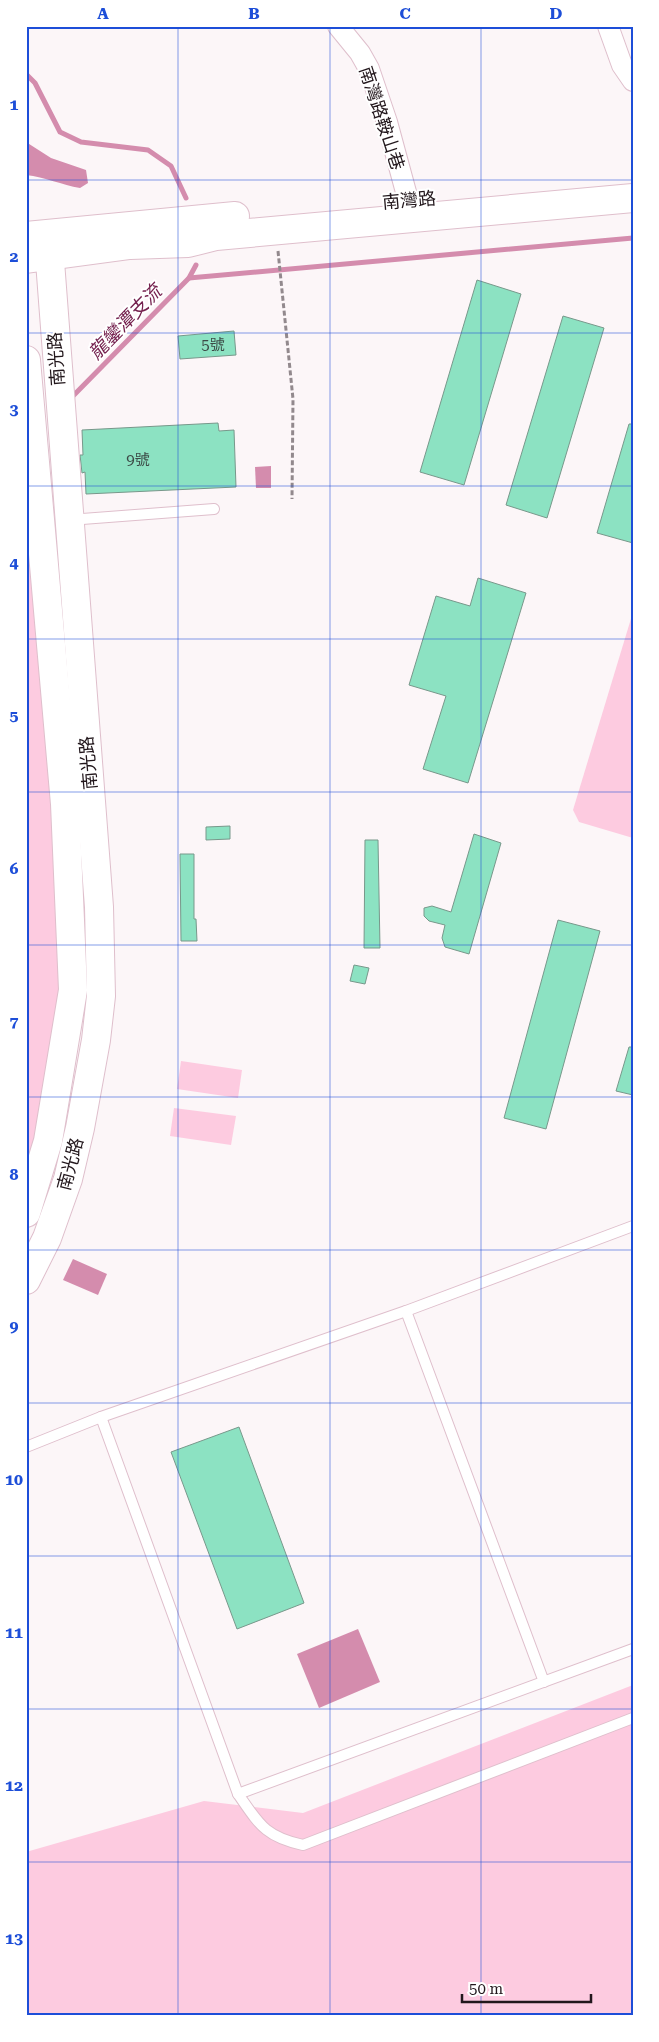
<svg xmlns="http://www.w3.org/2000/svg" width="659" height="2042" font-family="'Roboto Serif','Noto Sans TC',serif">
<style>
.green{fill:#fdcbe0}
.water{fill:#d48cad}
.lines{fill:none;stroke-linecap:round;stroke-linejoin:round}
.stream{stroke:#d48cad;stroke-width:5}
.building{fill:#8ce2c2;stroke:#78988b}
.lane-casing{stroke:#dfbfcc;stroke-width:12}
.street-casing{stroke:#dfbfcc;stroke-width:22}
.secondary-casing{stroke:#dfbfcc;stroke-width:30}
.primary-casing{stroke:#dfbfcc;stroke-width:30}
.path{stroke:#92898d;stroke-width:3;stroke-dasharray:5 2.5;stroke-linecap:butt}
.lane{stroke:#fff;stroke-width:10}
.street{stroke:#fff;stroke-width:20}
.secondary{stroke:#fff;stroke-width:28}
.primary{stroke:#fff;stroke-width:28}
.grid{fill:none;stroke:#1d4ed8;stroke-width:1;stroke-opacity:0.55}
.labels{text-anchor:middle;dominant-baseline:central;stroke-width:4;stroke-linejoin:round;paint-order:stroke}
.number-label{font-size:15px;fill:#3c4a46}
.street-label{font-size:18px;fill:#22171c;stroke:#fff}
.water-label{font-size:19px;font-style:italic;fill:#75224f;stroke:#fff}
.neatline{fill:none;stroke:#1d4ed8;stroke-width:2}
.grid-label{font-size:16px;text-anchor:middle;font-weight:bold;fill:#1d4ed8}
</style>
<rect width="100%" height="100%" fill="#fcf6f8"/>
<g class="green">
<path d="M26 479 60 890 61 988 51 1069 26 1172Z"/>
<path d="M633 612V838L579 822 573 810Z"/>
<path d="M181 1061 242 1070 238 1098 177 1089Z"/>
<path d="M174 1108 236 1116 231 1145 170 1136Z"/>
<path d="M633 1685V2016H26V1852L204 1801 303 1813Z"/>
</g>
<g class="water">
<path d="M26 142 51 158 86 170 88 183 80 188C62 185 45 177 26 175Z"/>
<path d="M271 466V488H256L255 467Z"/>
<path d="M73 1259 107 1274 98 1295 63 1280Z"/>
<path d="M358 1629 380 1682 319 1708 297 1654Z"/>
</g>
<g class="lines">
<g class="stream">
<path d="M26 74 35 83 60 132 81 142 148 150 171 166 186 198"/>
<path d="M189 278 633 238"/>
<path d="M72 397 189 278 196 265"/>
</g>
</g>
<g class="building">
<path d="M477 280 521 294 464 485 420 472Z"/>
<path d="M563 316 604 328 547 518 506 505Z"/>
<path d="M234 331 236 355 180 359 178 336Z"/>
<path d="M218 423 219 431 234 430 236 487 86 494 85 472 82 473 80 455H83L82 430Z"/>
<path d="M629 424H633V543L597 533Z"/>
<path d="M478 578 526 593 468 783 423 769 446 696 409 685 436 596 470 606Z"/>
<path d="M230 826V839L206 840V827Z"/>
<path d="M474 834 501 843 469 954 445 947 442 938 445 925 429 921 424 916V908L432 906 451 912Z"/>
<path d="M365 840H378L380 948H364Z"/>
<path d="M180 854H194V919H196L197 941H181Z"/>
<path d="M558 920 600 931 546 1129 504 1118Z"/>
<path d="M354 965 369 968 365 984 350 981Z"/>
<path d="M629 1047H633V1095L616 1091Z"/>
<path d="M239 1427 304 1603 237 1629 171 1452Z"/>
</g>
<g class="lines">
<g class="lane-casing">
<g id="lane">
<path d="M69 520 214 509"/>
<path d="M406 1311 544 1682"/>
<path d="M101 1417 238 1794C259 1824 265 1837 303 1845L633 1718"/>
<path d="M26 1447 101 1417 406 1311 633 1226"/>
<path d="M238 1794 633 1649"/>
</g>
</g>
<g class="street-casing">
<g id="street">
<path d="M338 26 360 53 369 69 387 122 413 218"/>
<path d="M608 26 622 65 633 81"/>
</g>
</g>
<g class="secondary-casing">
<g id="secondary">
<path d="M26 360 65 804 73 990 48 1141 26 1213"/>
<path d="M26 1280 47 1238 68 1179 80 1128 96 1040 101 996 99 907 48 235"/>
</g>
</g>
<g class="primary-casing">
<g id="primary">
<path d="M26 236 235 216"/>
<path d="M26 259 130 245 188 243 216 236 633 198"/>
</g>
</g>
<path class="path" d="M278 251 293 399 292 499"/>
<use href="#lane" class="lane"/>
<use href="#street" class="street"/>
<use href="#secondary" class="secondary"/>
<use href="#primary" class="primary"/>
</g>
<path class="grid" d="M178 26V2016M330 26V2016M481 26V2016M26 180H633M26 333H633M26 486H633M26 639H633M26 792H633M26 945H633M26 1097H633M26 1250H633M26 1403H633M26 1556H633M26 1709H633M26 1862H633"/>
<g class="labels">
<g class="number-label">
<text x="213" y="345">5號</text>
<text x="138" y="460">9號</text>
</g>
<g class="street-label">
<text transform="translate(382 118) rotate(72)">南灣路鞍山巷</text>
<text transform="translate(409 200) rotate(-5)">南灣路</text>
<text transform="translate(56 359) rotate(-94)">南光路</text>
<text transform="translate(88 763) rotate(-95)">南光路</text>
<text transform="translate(70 1164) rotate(-75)">南光路</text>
</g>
<g class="water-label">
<text transform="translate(125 322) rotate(-46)">龍鑾潭支流</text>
</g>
</g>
<rect width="659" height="2042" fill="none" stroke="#ffffff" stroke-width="55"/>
<path d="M462 1994v8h129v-8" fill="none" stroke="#22171c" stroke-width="2.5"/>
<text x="469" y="1994" font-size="15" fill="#22171c" stroke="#ffffff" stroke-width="4" paint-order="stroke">50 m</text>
<rect x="28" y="28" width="604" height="1986" class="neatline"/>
<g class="grid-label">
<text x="103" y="19">A</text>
<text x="254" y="19">B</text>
<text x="405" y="19">C</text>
<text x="556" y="19">D</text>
<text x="14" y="110">1</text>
<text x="14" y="262">2</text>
<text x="14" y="415">3</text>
<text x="14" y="568">4</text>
<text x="14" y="721">5</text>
<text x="14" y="874">6</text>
<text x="14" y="1027">7</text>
<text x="14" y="1180">8</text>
<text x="14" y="1332">9</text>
<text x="14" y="1485">10</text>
<text x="14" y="1638">11</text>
<text x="14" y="1791">12</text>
<text x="14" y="1944">13</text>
</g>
</svg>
